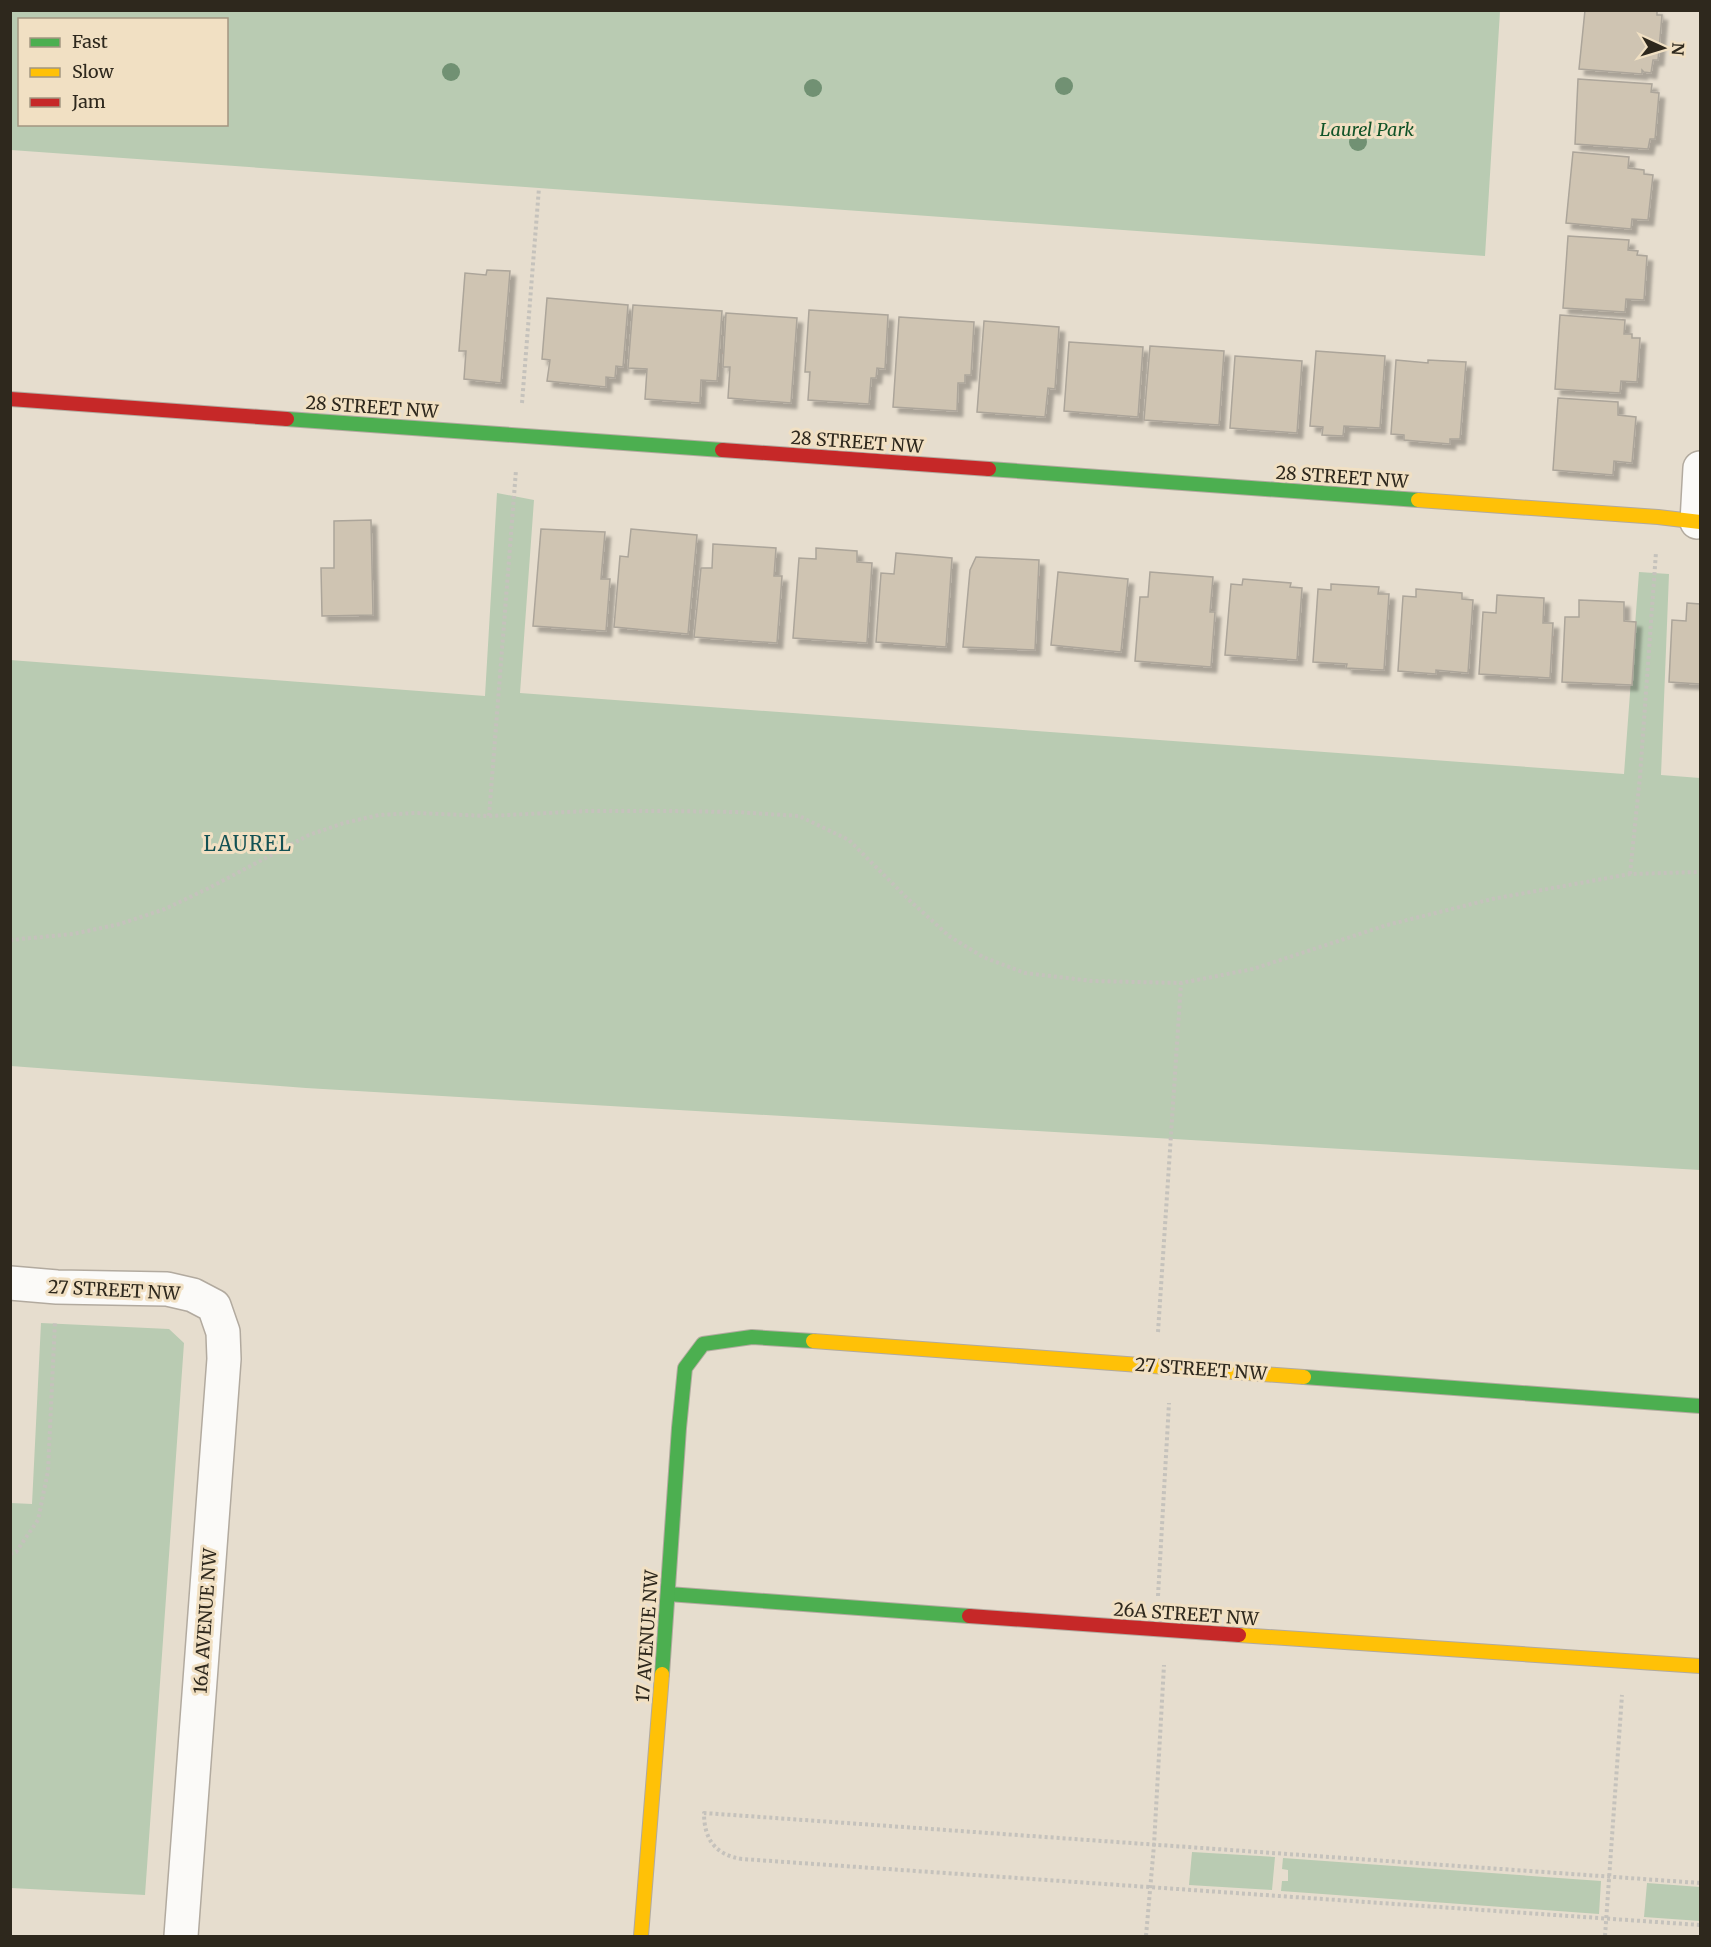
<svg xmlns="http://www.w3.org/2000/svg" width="1711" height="1947" font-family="Merriweather,serif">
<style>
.green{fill:#b9cbb2;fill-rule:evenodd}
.building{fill:#cfc4b2;stroke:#aca59a;stroke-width:1.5;filter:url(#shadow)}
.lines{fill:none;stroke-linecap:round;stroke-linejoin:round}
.street-casing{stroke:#b2aa9f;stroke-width:36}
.fast-casing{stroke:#b2aa9f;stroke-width:16}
.slow-casing{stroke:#b2aa9f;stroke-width:16}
.jam-casing{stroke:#b2aa9f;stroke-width:16}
.path{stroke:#c5c2bc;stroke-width:4;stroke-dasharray:3 3;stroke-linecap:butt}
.street{stroke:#fbfaf8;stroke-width:33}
.fast{stroke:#4caf50;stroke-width:14}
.slow{stroke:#ffc107;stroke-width:14}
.jam{stroke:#c62828;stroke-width:14}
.tree{fill:#719173}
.labels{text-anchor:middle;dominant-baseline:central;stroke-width:6;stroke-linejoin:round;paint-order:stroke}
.park-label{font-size:18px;font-style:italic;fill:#115328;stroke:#f1e0c3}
.street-label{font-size:18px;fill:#2e281d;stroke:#f1e0c3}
.neighbourhood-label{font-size:20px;letter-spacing:1.5px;fill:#135154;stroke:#f1e0c3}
</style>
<defs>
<filter id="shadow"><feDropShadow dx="5.5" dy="5.5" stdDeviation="1.5" flood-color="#0004"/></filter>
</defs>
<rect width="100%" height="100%" fill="#e6ddce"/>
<g class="green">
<path d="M10 11H1500L1485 256 11 150ZM20 20H226V124H20Z"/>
<path d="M497 493 534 500 520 693 1624 774 1639 572 1669 574 1661 775 1700 778V1170L306 1088 11 1066 10 660 485 696Z"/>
<path d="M41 1323 169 1329 184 1343 145 1895 11 1888V1503L32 1504Z"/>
<path d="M1192 1852 1275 1857 1272 1890 1189 1885Z"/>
<path d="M1283 1858 1601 1881 1599 1914 1281 1891 1282 1881H1288V1870L1282 1869Z"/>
<path d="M1647 1883 1700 1887V1921L1644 1917Z"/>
</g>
<g class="building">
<path d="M1585 10H1657V15H1662L1658 60H1653L1651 73 1644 72 1642 70V74L1579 69Z"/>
<path d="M1578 79 1652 84 1651 92 1659 93 1655 139H1650L1648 149 1575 144Z"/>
<path d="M1573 152 1629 157 1628 168 1644 170V174L1653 175 1648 220 1632 219 1631 229 1566 223Z"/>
<path d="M1568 236 1629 240 1628 250 1638 251 1637 255 1647 256 1644 300 1626 299 1625 312 1563 308Z"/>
<path d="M487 270 510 271 501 383 464 379 466 351H459L465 273 486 275Z"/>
<path d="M547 298 628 305 623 367 616 366 615 378 606 377V387L547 381 550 360 542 359Z"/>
<path d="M633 305 722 311 717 381 701 380 700 403 645 399 647 369 628 368Z"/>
<path d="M809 310 888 315 885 369 877 368 876 378H871L869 404 808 400 810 372H805Z"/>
<path d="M726 313 797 318 791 403 728 398 730 367H723Z"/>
<path d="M1560 315 1625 320 1624 334H1632V338H1640L1637 382 1621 381 1620 393 1555 389Z"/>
<path d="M899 317 974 322 971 375H965V383H958L957 411 893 407Z"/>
<path d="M984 321 1059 327 1055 389 1048 388 1045 417 977 412Z"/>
<path d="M1069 342 1143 347 1138 417 1064 411Z"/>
<path d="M1150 346 1224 351 1219 425 1144 420Z"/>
<path d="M1316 351 1385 356 1380 428 1344 426 1343 436 1322 435 1323 427 1310 426Z"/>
<path d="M1235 356 1302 361 1297 433 1230 428Z"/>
<path d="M1396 360 1428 363V360L1466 362 1460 439H1450V444L1404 440V435L1391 434Z"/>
<path d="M1558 398 1618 402V415L1636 417 1632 463 1614 461 1613 475 1553 470Z"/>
<path d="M371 520 373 615 322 616 321 568H334V521Z"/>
<path d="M541 529 605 532 601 579H610L606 631 533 626Z"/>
<path d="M631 529 697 535 688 634 614 627 620 556 628 557Z"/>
<path d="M713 544 776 548 774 576H782L777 643 694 637 701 568H712Z"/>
<path d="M816 548 857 551V562L872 563 867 643 793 638 799 558 816 559Z"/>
<path d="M896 553 952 558 946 647 876 642 881 573 894 574Z"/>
<path d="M976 557 1039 560 1035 650 963 647 970 570Z"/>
<path d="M1058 572 1128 579 1121 652 1051 645Z"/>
<path d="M1150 572 1213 577 1210 612H1215L1211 667 1135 661 1140 597H1148Z"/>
<path d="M1243 579 1291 583 1290 587 1302 588 1297 660 1225 655 1231 584 1242 585Z"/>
<path d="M1331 584 1379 587 1378 594H1389L1384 670 1346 668 1347 664 1313 662 1318 589 1331 590Z"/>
<path d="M1416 589 1462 593V599L1473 600 1468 673 1436 670V674L1398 671 1403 596 1416 597Z"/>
<path d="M1497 595 1544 598 1543 623H1553L1550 678 1479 674 1483 612 1496 613Z"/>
<path d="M1579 600 1624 602V621L1636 622 1632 685 1562 682 1565 617H1579Z"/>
<path d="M1687 603 1700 604V684L1669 682 1672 620 1686 621Z"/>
</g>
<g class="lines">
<g class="street-casing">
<g id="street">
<path d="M1697 522 1700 468"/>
<path d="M10 1283 57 1287 167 1289 193 1295 214 1306 223 1332 224 1359 181 1936"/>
</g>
</g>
<g class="fast-casing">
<g id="fast">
<path d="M287 419 722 450"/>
<path d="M989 469 1418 500"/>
<path d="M1304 1377 1700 1406"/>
<path d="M668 1594 969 1616"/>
<path d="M662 1674 679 1428 685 1368 703 1344 752 1337 813 1341"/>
</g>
</g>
<g class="slow-casing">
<g id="slow">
<path d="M1418 500 1658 517 1700 522"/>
<path d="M813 1341 1304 1377"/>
<path d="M1239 1635 1700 1666"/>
<path d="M641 1936 662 1674"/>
</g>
</g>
<g class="jam-casing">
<g id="jam">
<path d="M10 399 287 419"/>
<path d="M722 450 989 469"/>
<path d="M969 1616 1239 1635"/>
</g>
</g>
<g class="path">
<path d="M522 403 539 188"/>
<path d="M489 816 516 470"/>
<path d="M1630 874 1640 776 1656 552"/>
<path d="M10 940 73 934 120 924 165 909 209 888 309 835 344 823 379 815 416 813 489 816 587 811H668L736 812 799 816 849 840 908 899 949 936 983 957 1025 973 1092 981 1181 983 1253 969 1387 925 1492 899 1630 874 1700 872"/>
<path d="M1158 1332 1181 983"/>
<path d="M10 1554 16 1552 38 1520 48 1471 55 1321"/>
<path d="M1158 1596 1169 1403"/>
<path d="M1700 1883 704 1813C704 1840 716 1855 742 1859L1700 1925"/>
<path d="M1146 1936 1154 1845 1164 1665"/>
<path d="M1605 1936 1622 1695"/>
</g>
<use href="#street" class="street"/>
<use href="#fast" class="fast"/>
<use href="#slow" class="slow"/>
<use href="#jam" class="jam"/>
</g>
<g class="tree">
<circle cx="451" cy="72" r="9"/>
<circle cx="1064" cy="86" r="9"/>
<circle cx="813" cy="88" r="9"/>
<circle cx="1358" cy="142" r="9"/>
</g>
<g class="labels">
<g class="park-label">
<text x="1367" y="129">Laurel Park</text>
</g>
<g class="street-label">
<text transform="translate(372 407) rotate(4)">28 STREET NW</text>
<text transform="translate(857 442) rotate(4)">28 STREET NW</text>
<text transform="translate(1342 477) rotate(4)">28 STREET NW</text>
<text transform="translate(114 1290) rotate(3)">27 STREET NW</text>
<text transform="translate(1201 1369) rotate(4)">27 STREET NW</text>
<text transform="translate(1186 1614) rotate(4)">26A STREET NW</text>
<text transform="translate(205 1621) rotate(-86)">16A AVENUE NW</text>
<text transform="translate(647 1636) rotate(-86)">17 AVENUE NW</text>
</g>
<g class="neighbourhood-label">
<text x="248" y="843">LAUREL</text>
</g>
</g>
<rect width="1711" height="1947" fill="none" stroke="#2e281d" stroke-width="24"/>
<rect x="18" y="18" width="210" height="108" fill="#f1e0c3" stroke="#a39681" stroke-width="1.5"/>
<rect x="30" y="38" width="30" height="9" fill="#4caf50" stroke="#a39681" stroke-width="1.5"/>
<text x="72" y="48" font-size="18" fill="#2e281d">Fast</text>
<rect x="30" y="68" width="30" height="9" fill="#ffc107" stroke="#a39681" stroke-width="1.5"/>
<text x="72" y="78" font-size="18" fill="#2e281d">Slow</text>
<rect x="30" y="98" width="30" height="9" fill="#c62828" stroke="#a39681" stroke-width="1.5"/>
<text x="72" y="108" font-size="18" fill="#2e281d">Jam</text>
<g transform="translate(1663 48) rotate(94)" stroke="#f1e0c3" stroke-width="4.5" paint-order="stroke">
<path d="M0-4.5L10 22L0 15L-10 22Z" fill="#2e281d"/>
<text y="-9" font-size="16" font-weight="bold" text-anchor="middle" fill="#2e281d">N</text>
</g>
</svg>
